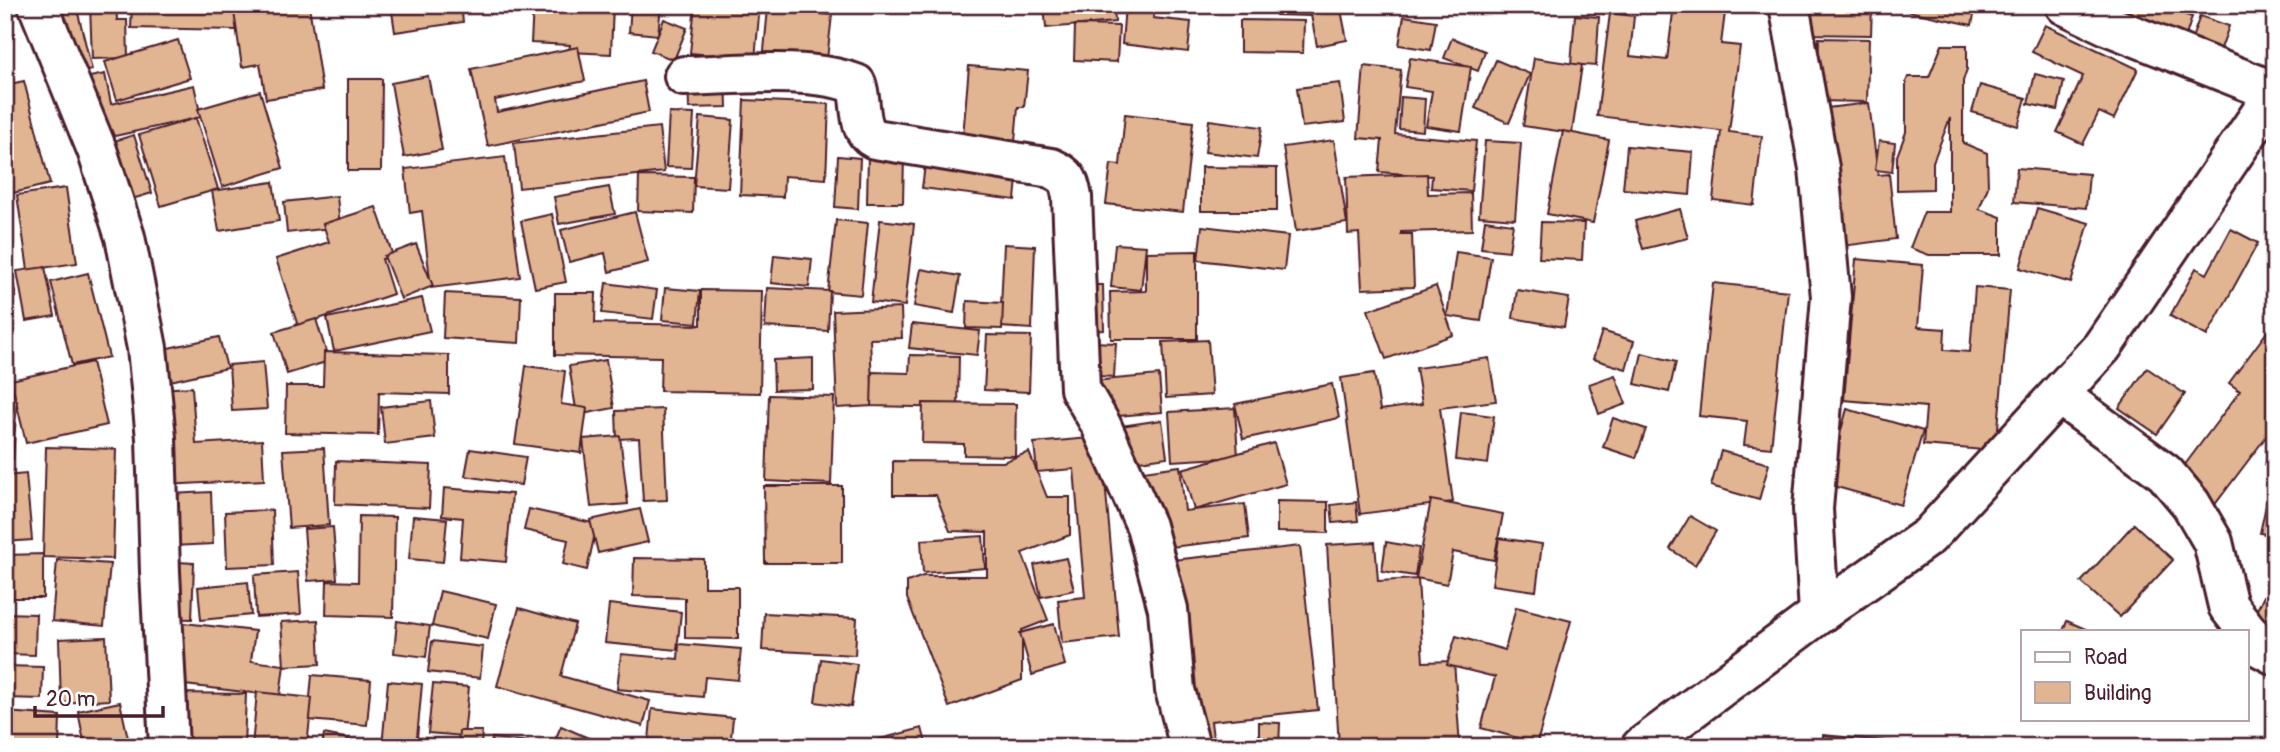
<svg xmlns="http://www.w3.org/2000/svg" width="2280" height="752" font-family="Pangolin,sans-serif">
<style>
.building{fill:#e1b492;stroke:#4a1f2b;stroke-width:2}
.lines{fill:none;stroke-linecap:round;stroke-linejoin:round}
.minor-casing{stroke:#4a1f2b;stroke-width:44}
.primary-casing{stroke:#4a1f2b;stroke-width:44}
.minor{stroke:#fff;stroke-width:38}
.primary{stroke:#fff;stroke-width:38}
</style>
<rect width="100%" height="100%" fill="#fff"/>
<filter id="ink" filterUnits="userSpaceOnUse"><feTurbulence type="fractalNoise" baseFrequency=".0143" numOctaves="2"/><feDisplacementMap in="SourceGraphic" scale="14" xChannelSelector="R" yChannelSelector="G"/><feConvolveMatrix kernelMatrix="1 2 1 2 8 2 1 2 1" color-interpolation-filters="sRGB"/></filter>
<g filter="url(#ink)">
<g class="building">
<path d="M30 5H76L92 70 48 80Z"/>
<path d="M90 5H116L117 20H127L128 58 92 59Z"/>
<path d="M132 5H238L237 30 131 28Z"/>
<path d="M233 5H309L322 90 266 99 260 64 242 67Z"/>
<path d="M391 5H461L463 22 395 32Z"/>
<path d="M533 5H613L611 54 569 52 570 45 531 43Z"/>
<path d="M631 5H661L658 35 629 32Z"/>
<path d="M695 5H760L755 59 690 53Z"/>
<path d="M1044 5H1114L1115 22 1046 28Z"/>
<path d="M1125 5H1155L1153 18 1191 22 1188 52 1122 44Z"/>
<path d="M1196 5H1258V9L1196 7Z"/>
<path d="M1276 5H1310V16L1276 15Z"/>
<path d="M1309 5H1340L1347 40 1317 46Z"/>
<path d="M1557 5H1608L1607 14Z"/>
<path d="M1674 5H1726L1721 44 1740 46 1729 132 1762 136 1754 205 1713 200 1721 131 1597 116 1610 13 1634 16 1630 56 1667 60Z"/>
<path d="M1806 5H1872L1871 35 1805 34Z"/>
<path d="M1904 5H1976L1972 25 1903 10Z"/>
<path d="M2066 5H2156L2192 17 2179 57Z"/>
<path d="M768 8 832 15 826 68 763 61Z"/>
<path d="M1575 15 1599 17 1596 66 1571 64Z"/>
<path d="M1404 16 1436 21 1431 50 1399 45Z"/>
<path d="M2200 16 2229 26 2210 79 2181 69Z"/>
<path d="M664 19 687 28 674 60 651 51Z"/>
<path d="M1240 20 1304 21 1303 53 1240 52Z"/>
<path d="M1075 25 1119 26 1117 62 1074 60Z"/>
<path d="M2045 25 2138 69 2114 119 2099 112 2083 144 2057 132 2083 76 2032 52Z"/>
<path d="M1452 38 1485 51 1478 71 1444 58Z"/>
<path d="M1819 38 1869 39 1867 102 1817 101Z"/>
<path d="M178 40 190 78 117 100 105 62Z"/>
<path d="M1942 45H1967V69L1963 81V143L1987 153 1988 187 1979 209 2001 217V255H1929L1910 248 1924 212H1950V118L1933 162V189L1897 190V156L1906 132V82L1908 77H1929Z"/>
<path d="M578 47 585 81 495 100 497 112 643 81 649 112 488 146 471 69Z"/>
<path d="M1410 58 1471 67 1461 131 1426 126 1432 91 1405 87Z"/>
<path d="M1534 58 1582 65 1572 133 1523 126Z"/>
<path d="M1496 60 1530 74 1509 123 1475 108Z"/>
<path d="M969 66 1028 71 1024 107H1018L1014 153 962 148Z"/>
<path d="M1364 66 1401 70 1395 134 1476 141 1471 191 1431 188 1432 176 1379 172 1382 140 1358 138Z"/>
<path d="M105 74 111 104 194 85 201 117 74 145 60 83Z"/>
<path d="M688 74H726L727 107 689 108Z"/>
<path d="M2035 74 2064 81 2058 110 2028 104Z"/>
<path d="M428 76 442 150 404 157 391 83Z"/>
<path d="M348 79H382L381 171H348Z"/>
<path d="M24 81 50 184 5 195V85Z"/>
<path d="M1340 83 1345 122 1302 127 1297 88Z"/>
<path d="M1980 85 2026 98 2018 126 1972 112Z"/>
<path d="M260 91 283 168 222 187 198 109Z"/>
<path d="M1401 97 1425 99 1423 131 1399 129Z"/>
<path d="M744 100 829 104 826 179 784 176 783 197 740 195Z"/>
<path d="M1869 103 1878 175 1889 174 1896 239 1843 246 1827 108Z"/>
<path d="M669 113 694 114 691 168 666 167Z"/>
<path d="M1125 114 1193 122 1183 212 1106 204 1111 164 1120 165Z"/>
<path d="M700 117 733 120 728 188 694 186Z"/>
<path d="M196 118 218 189 161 206 139 135Z"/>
<path d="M1209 120 1262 127 1257 158 1205 152Z"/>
<path d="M659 127 664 172 519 188 514 143Z"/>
<path d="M1563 131 1609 140 1593 223 1547 214Z"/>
<path d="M134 135 152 193 102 208 84 150Z"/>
<path d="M1334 140 1347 223 1296 231 1283 147Z"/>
<path d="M1485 141 1521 143 1515 219 1479 216Z"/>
<path d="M1879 141 1895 143 1892 172 1875 170Z"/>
<path d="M1627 146 1693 152 1690 195 1623 189Z"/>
<path d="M868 154 904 155 903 203H867Z"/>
<path d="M838 156 860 158 858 209 835 207Z"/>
<path d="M505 157 520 277 431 288 422 211 410 213 405 169Z"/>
<path d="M926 157 1018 168 1015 200 922 188Z"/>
<path d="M1201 167 1277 168V211H1201Z"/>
<path d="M2017 168 2089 174 2086 208 2014 202Z"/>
<path d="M1427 174 1428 194 1471 193 1472 230 1401 232V234H1412L1414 287 1362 289 1359 233 1348 234 1346 177Z"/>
<path d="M639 176 694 177 693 213 638 211Z"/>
<path d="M273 182 279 221 219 231 212 191Z"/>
<path d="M609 187 615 214 559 224 554 197Z"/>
<path d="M66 188 77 263 28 270 17 195Z"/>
<path d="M337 196 340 227 287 233 284 202Z"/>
<path d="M376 207 393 256 382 259 393 294 298 326 276 259 329 242 323 224Z"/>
<path d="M2037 208 2089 223 2071 283 2020 268Z"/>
<path d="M1680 209 1688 238 1643 249 1635 221Z"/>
<path d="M635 212 648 262 609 272 605 253 569 262 561 230Z"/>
<path d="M552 214 566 282 535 288 521 221Z"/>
<path d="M836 220 868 223 861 295 828 292Z"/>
<path d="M880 220 914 224 905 306 871 302Z"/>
<path d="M1485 220 1513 224 1509 251 1481 248Z"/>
<path d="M1541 222 1584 223 1582 260 1539 258Z"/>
<path d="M1202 226 1288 236 1284 270 1198 260Z"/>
<path d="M2231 229 2258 243 2207 336 2170 316 2196 268 2207 274Z"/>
<path d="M416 244 433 286 401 299 384 256Z"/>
<path d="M1004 244 1035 246 1032 329 1000 327Z"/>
<path d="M1115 244 1146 246 1141 290 1111 287Z"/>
<path d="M5 247 16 297 5 299Z"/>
<path d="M1197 251V339H1111L1110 292 1146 291V252Z"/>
<path d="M1456 252 1491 257 1481 321 1447 316Z"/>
<path d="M774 255 812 259 809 287 771 283Z"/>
<path d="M1856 259 1923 265 1918 327 1945 329 1944 350 1970 352 1975 287 2010 290 1996 451 1923 445 1926 407 1844 400Z"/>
<path d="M45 267 55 316 26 321 17 271Z"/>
<path d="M921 269 960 276 954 313 914 306Z"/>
<path d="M88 273 109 357 72 365 51 282Z"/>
<path d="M606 283 657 290 653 319 602 313Z"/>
<path d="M1713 283 1788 291 1771 448 1744 445 1747 421 1699 416Z"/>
<path d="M1062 285H1103L1104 330 1064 332Z"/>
<path d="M1436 286 1453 335 1386 359 1368 310Z"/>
<path d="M665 288 700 291 697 323 662 320Z"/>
<path d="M767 288 830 291 828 331 765 327Z"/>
<path d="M701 290 762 291 760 393 660 391 661 357 555 355V293H596L595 323 701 325Z"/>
<path d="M1517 290 1569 298 1564 327 1513 318Z"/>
<path d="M445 293 521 297 519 343 443 338Z"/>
<path d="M422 298 430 331 334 351 327 318Z"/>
<path d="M967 301 1003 303 1002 329 966 328Z"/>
<path d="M901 308 902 338 870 339 873 406 837 408 833 311Z"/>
<path d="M316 319 329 361 287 374 274 332Z"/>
<path d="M2275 321V425L2207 515 2169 486 2240 391 2229 383Z"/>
<path d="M912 324 980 331 977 355 909 348Z"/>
<path d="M1602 331 1634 341 1626 369 1593 359Z"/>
<path d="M987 335 1031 336 1029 392 984 390Z"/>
<path d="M219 337 227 368 153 385 145 353Z"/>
<path d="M1208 340 1212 395 1166 398 1163 342Z"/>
<path d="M1067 341 1116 343 1114 377 1065 374Z"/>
<path d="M324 352 449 355V394L379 392 378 435 285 433 286 386H323Z"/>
<path d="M1642 353 1676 362 1669 392 1635 384Z"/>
<path d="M910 355 959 356 958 408 871 406 872 372 909 373Z"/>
<path d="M813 358V389L774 390 773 360Z"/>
<path d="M1489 358 1496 401 1440 408 1453 502 1360 514 1341 378 1374 373 1380 410 1422 404 1416 368Z"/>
<path d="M606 360 614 408 577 415 569 366Z"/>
<path d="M92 362 107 425 26 443 11 380Z"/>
<path d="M263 362 267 409 232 411 229 365Z"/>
<path d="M526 366 565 371 561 404 587 408 581 453 515 444Z"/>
<path d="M2147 368 2185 394 2157 434 2119 408Z"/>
<path d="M1159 375 1162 412 1073 420 1070 383Z"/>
<path d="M1615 375 1626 404 1599 414 1589 384Z"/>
<path d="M1332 384 1339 418 1243 439 1235 404Z"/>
<path d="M192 387 196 444 262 440 264 480 164 485 158 389Z"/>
<path d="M769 395 834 397 831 484 766 481Z"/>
<path d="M5 399 17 400 13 459H5Z"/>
<path d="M431 401 435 438 385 444 381 407Z"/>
<path d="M923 403 1016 404 1015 456 964 455V444L922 443Z"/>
<path d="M1235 408 1238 457 1172 461 1169 412Z"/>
<path d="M663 409 667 500 643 501 639 438 617 439 616 411Z"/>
<path d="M1847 409 1923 431 1901 505 1826 484Z"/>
<path d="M1461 412 1494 416 1488 464 1456 460Z"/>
<path d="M1613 418 1646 429 1636 458 1603 447Z"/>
<path d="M1162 420 1167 457 1112 465 1107 428Z"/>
<path d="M2273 432H2275V536L2260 533 2274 468 2265 466Z"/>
<path d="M620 436 628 504 591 507 583 439Z"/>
<path d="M1101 437 1119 637 1062 643 1058 600 1085 597 1074 469 1037 472 1034 443Z"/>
<path d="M1274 443 1286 484 1194 510 1182 469Z"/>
<path d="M46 447 116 449 113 559 43 557Z"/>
<path d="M324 448 329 525 289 528 283 450Z"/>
<path d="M470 449 526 457 521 485 465 476Z"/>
<path d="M1721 451 1769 464 1759 500 1711 486Z"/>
<path d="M1029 452 1047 497H1070V535L1022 553 1048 620 1022 630V680L949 707 907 598V582L923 576H987V532L950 531 936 495H893V461L1003 462Z"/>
<path d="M336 461 431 465 429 508 335 504Z"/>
<path d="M1180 466 1185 511 1245 504 1249 538 1145 550 1136 472Z"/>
<path d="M26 474 32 540 5 542V476Z"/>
<path d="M764 486H842V563H765Z"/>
<path d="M444 488 512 494 506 562 460 558 463 518 442 516Z"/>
<path d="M211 492 213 544 172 546 169 494Z"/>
<path d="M1431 500 1503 514 1494 560 1453 552 1447 584 1416 578Z"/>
<path d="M1277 501 1328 502V533L1277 532Z"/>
<path d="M1356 502 1358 521 1333 523 1331 505Z"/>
<path d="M529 509 597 524 587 570 563 564 568 540 524 530Z"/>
<path d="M640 509 648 542 598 553 590 520Z"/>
<path d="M272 510 274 565 227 567 225 512Z"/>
<path d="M359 516 395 517 393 617 326 615 327 581 358 582Z"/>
<path d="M413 516 447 519 443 562 409 559Z"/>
<path d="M1690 516 1716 531 1695 565 1670 549Z"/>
<path d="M2134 524 2173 560 2120 617 2081 582Z"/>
<path d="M333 527 337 579 308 581 304 529Z"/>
<path d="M983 536 985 568 923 573 921 540Z"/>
<path d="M1499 538 1542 544 1536 591 1492 585Z"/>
<path d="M1375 542 1378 581 1418 579 1423 662 1454 661 1460 747H1339L1327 545Z"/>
<path d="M1386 542 1419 548 1415 576 1382 571Z"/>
<path d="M1300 546 1318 710 1211 721 1214 747H1176L1155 562Z"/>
<path d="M43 554V598H6L5 555Z"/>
<path d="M634 558 704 559V587H738V639L685 638V598L633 596Z"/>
<path d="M1066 558 1074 590 1041 597 1034 565Z"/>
<path d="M57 560 110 564 104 626 52 621Z"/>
<path d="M160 561 194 563 192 619 157 618Z"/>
<path d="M298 572 301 614 256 617 254 575Z"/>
<path d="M2275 575V638L2249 625Z"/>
<path d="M248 582 251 615 201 620 198 587Z"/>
<path d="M440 591 496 604 488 639 432 626Z"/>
<path d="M609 604 681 612 677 650 605 643Z"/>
<path d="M1516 607 1571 621 1537 743 1481 728 1495 677 1447 665 1456 636 1505 650Z"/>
<path d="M519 608 575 624 561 676 650 701 643 726 497 686Z"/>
<path d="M5 613 36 614 35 655 5 654Z"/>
<path d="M764 613 857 618 855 655 762 650Z"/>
<path d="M318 620 320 664 284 666 281 622Z"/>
<path d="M397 621 430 626 426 657 394 653Z"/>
<path d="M2067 621 2090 631H2063Z"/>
<path d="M175 622 255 631 251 661 284 665 280 696 168 683Z"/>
<path d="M1054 624 1065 665 1032 675 1020 633Z"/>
<path d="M106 637 109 700 61 703 59 639Z"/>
<path d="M432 641 483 647 480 678 428 672Z"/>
<path d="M679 644 741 649 738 680 705 677 703 697 617 689 621 654 678 659Z"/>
<path d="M821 659 857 664 851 707 815 702Z"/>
<path d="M5 666 43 667 42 699 5 698Z"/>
<path d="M312 675 371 680 367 725 308 720Z"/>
<path d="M388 681 422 684 417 738 446 741 445 747H382Z"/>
<path d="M433 684 469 687 464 736 428 733Z"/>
<path d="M257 692 312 698 307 747H252Z"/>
<path d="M178 693 246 694 244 747 177 746Z"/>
<path d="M120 702 130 747H85L78 711Z"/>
<path d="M652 709 733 718 730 747 649 740Z"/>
<path d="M5 712 60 716 59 747H5Z"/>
<path d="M1259 722 1280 723 1279 747H1259Z"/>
<path d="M561 726 609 747H552Z"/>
<path d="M922 728 927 747H870L869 742Z"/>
<path d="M459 731H482L481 747H458Z"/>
<path d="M324 734 364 742 363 747H322Z"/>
<path d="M1823 735 1949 747H1822Z"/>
<path d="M492 738 530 742V747H491Z"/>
</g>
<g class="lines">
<g class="minor-casing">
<g id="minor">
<path d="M38 5 97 150 125 237 147 348 156 438 160 572 169 747"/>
<path d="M1789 5 1819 168 1831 297 1813 509 1819 614"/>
<path d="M2065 5 2109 26 2275 92"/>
<path d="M684 76C735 75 809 66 856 84 863 102 856 130 875 139L1051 168C1067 175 1069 180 1072 197L1080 389 1101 425 1146 526 1168 609 1175 690 1190 747"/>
<path d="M2059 395 2165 473 2191 504 2213 542 2228 606 2260 647 2275 655"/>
</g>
</g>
<g class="primary-casing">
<path id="primary" d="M1641 747 1819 614 1929 536 2102 347 2275 93"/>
</g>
<use href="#minor" class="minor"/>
<use href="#primary" class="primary"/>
</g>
</g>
<rect width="2280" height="752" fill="none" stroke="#fff" stroke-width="28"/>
<rect x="14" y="14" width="2252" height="724" fill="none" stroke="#4a1f2b" stroke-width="2.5" filter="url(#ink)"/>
<rect x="2021" y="630" width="228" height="91" fill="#ffffff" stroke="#b7a5aa" stroke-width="2"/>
<rect x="2035" y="652" width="35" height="10" fill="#ffffff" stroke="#b7a5aa" stroke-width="2"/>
<text x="2084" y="664" font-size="21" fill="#4a1f2b">Road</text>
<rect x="2035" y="682" width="35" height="21" fill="#e1b492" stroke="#b7a5aa" stroke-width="2"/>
<text x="2084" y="700" font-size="21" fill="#4a1f2b">Building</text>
<path d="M35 706v10h128v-10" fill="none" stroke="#4a1f2b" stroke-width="3.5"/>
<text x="46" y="706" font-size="21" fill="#4a1f2b" stroke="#ffffff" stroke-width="5" paint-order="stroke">20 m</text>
</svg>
